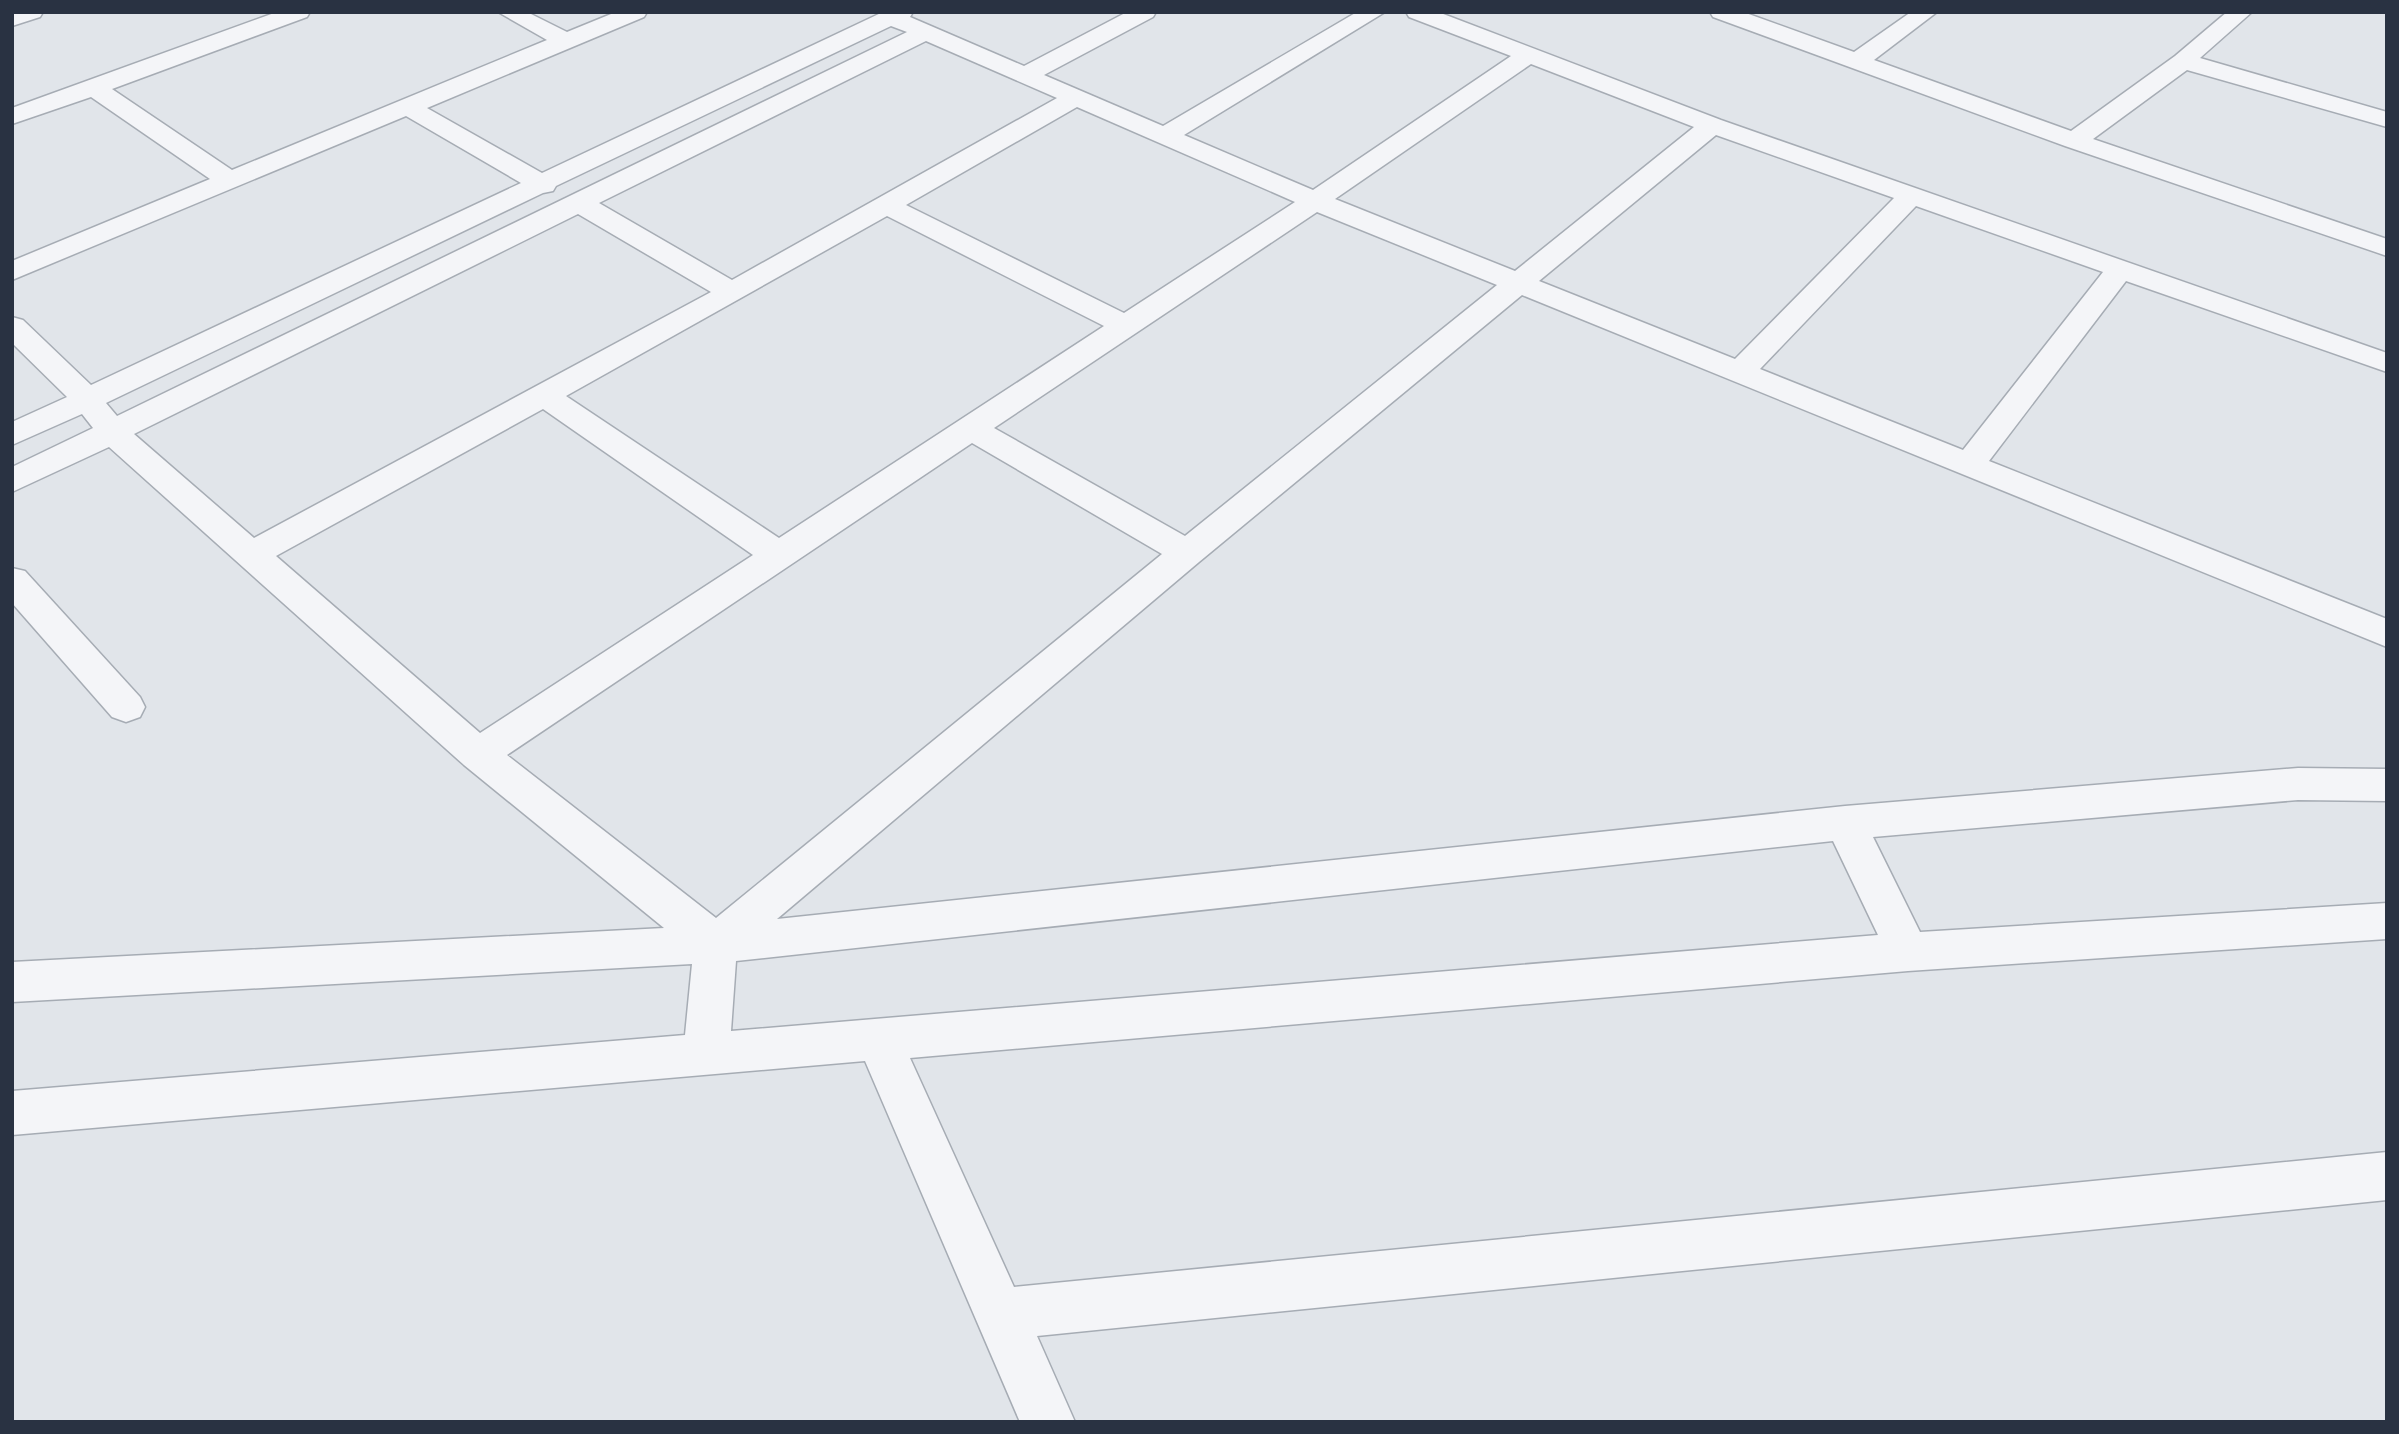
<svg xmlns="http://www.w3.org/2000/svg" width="2399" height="1434" font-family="'PT Sans Narrow',sans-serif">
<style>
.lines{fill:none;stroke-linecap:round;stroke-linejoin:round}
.minor-casing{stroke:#a6acb4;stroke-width:3}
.minor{fill:#f4f5f8;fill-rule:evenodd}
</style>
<rect width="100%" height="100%" fill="#e1e5ea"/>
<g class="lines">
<g class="minor-casing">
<g id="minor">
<path d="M12 12H43L40 17 12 26Z"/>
<path d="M277 12H310L307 17 112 89 232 170 547 40 498 12H527L567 32 616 12H647L644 17 427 108 542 173 883 12H913L910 17 1024 66 1127 12H1156L1153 17 1044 75 1163 126 1357 12H1385L1184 135 1313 190 1511 56 1409 17 1406 12H1438L1721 120 2387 353V372L2126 281 1989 461 2387 619V647L1522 295 1199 562 777 919 1845 806 2298 768 2387 769V801L2298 800 1873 837 1920 932 2387 903V939L1908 971 910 1058 1014 1287 2387 1152V1200L1037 1336 1075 1422H1020L865 1061 12 1135V1091L685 1035 692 964 12 1002V962L664 928 464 765 109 447 12 492V467L93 428 82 414 12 445V422L67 397 12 343V317L23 320 91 385 521 183 406 116 12 280V261L210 179 91 97 12 124V108ZM891 26 907 32 117 416 106 403 543 193 553 191 556 186ZM926 41 1057 98 732 280 599 203ZM1531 64 1694 127 1515 271 1335 199ZM1077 107 1295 202 1124 313 906 205ZM1716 135 1894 198 1735 359 1539 281ZM1916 206 2103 272 1963 450 1760 369ZM1317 212 1497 285 1185 536 994 428ZM578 214 711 292 254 538 134 434ZM887 216 1104 326 779 538 566 396ZM543 409 753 555 480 733 276 556ZM972 443 1162 554 716 918 507 755ZM1833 841 1878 935 731 1031 736 961Z"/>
<path d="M1710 12H1743L1854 52 1911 12H1937L1874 60 2071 131 2175 56 2227 12H2252L2200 58 2387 112V127L2187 70 2093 139 2387 239V256L2065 146 1713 17Z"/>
<path d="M12 568 25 571 140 697 145 707 140 717 126 722 112 717 12 603Z"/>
</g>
</g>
<use href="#minor" class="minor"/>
</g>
<rect width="2399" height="1434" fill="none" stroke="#293242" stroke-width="28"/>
</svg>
